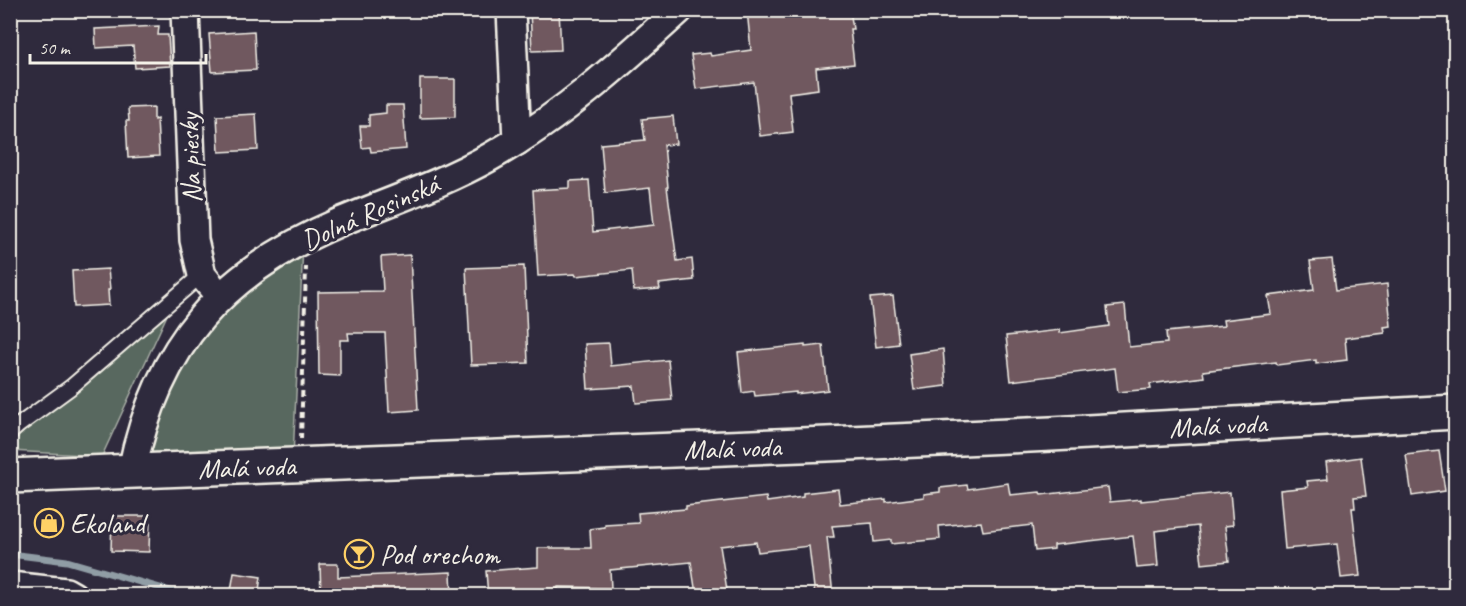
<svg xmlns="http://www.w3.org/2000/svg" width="1466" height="606" font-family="Caveat,sans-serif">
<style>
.green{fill:#59685f;stroke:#a6aca4;stroke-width:1.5}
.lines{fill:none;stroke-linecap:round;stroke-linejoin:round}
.stream{stroke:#909da5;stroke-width:7}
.building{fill:#6f585f;stroke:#f4f1e8;stroke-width:1.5}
.service-casing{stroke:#f4f1e8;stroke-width:18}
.minor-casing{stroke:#f4f1e8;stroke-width:32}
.tertiary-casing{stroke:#f4f1e8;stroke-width:38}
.path{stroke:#f4f1e8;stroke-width:4;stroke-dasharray:6 4.5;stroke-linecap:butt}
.service{stroke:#2f2a3d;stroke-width:14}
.minor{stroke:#2f2a3d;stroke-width:27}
.tertiary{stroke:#2f2a3d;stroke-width:33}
.labels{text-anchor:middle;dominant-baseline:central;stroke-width:6;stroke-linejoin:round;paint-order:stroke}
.street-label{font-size:28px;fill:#f4f1e8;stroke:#2f2a3d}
.poi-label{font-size:28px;fill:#f4f1e8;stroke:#2f2a3d;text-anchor:start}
</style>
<rect width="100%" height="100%" fill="#2f2a3d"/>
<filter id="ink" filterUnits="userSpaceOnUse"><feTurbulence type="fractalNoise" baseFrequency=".0167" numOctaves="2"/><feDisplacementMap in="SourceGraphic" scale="12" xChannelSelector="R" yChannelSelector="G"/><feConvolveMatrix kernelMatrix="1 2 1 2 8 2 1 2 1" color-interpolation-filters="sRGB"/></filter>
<g filter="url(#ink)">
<g class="green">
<path d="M303 246 293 457 128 460 214 307Z"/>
<path d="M180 287 102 456 11 451 10 432Z"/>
</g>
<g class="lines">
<path class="stream" d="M10 554 67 561 188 596"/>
</g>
<g class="building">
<path d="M530 10H559L561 50 532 51Z"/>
<path d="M747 10H850L853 29H850L854 64 816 68 818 89 789 93 793 132 760 136 754 82 696 89 691 55 710 53 711 56 751 50Z"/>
<path d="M159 26 158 35H168L170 66 135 68 133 46 96 48 95 29Z"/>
<path d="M254 31 256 70 212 72 209 34Z"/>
<path d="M420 79H455V117L420 118Z"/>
<path d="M386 105H403L406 149 371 152 370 147 362 148 360 126H369V115L386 113Z"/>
<path d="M154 107V120L157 119 159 156 128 158 126 121H129L128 108Z"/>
<path d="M256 114 258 150 219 152 217 116Z"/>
<path d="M673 116 676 144 664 145 668 187H667L677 261 692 259 694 280 659 284 660 289 634 291 632 270 576 276 575 274 538 276 533 190 570 188V181L589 180 593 232 654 225 650 188 605 193 601 144 645 140 642 119Z"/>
<path d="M410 255 418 410 389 412 385 333H348L349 340H340V376L319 375 318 292 383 291 381 257Z"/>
<path d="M1332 259 1336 290 1387 284 1391 326 1384 327 1385 333 1345 338 1347 360 1316 364V360L1277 365 1276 362 1203 371 1204 377 1150 384 1151 389 1118 392 1115 368 1011 381 1006 336 1060 330V333L1109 326 1107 307 1125 305 1129 347 1167 343 1166 332 1224 326 1223 320 1271 314 1268 296 1314 290 1310 261Z"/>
<path d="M524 266 528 363 471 365 466 268Z"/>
<path d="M108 269 110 290H108L109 305 74 307 72 271Z"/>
<path d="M893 296 899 344 876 347 870 298Z"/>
<path d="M609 343 611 366 668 360 672 400 636 403 634 386 588 389 585 344Z"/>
<path d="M805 345V347L823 345 828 390 796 394V392L755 396 754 391 742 393 738 352Z"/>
<path d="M943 349 946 386 914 390 909 354Z"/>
<path d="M1439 451 1445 491 1412 496 1406 455Z"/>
<path d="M1361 457 1366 496 1354 497 1355 508H1352L1360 576 1341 578 1337 544 1285 549 1280 490 1308 487 1307 481 1328 479 1326 462Z"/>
<path d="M1008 483 1010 495 1040 492 1041 495 1108 487 1110 502 1141 499V501L1230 492 1233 525 1225 526 1229 561 1202 564 1198 526 1155 531 1158 566 1137 568 1133 536 1054 545V549L1035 551 1032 525 983 531 981 522 939 526 940 539 891 544V540L874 542 872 523 832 526 834 537H827L833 596H815L809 546 758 552 756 542 720 546 727 590 696 594 691 562 610 570 611 588 558 587V589H524V596H488L486 571 538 567V548H591L590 529 605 527V525L639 523 638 513 686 509V506L766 497 767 502 803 497V493L838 489 840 504 886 499V502L924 497V494L940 492V488L967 485 968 489Z"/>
<path d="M112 516H150L149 552 111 551Z"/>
<path d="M320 564H338V577L451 572 452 596H420L419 592 374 593V596H321Z"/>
<path d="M234 573 261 577 258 596H230Z"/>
</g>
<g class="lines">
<g class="service-casing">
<path id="service" d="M10 433 19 425 71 387 193 282"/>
</g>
<g class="minor-casing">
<g id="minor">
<path d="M185 10 194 240 202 275 220 297"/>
<path d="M511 10 517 141"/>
<path d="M132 470C158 344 222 272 340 222 390 201 442 184 490 157 560 118 620 64 679 10"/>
<path d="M10 586 66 592 73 596"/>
</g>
</g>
<g class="tertiary-casing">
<g id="tertiary">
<path id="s1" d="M10 476 827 444 1051 434 1456 412"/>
</g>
</g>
<path class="path" d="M301 439 306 267"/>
<use href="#service" class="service"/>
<use href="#minor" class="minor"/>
<use href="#tertiary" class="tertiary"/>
</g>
</g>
<defs>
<g id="shop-ring" transform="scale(1.5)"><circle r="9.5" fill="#2f2a3d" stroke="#ffd166" stroke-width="1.5"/><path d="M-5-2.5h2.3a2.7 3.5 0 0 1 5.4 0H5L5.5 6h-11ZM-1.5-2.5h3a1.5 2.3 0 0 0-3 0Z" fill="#ffd166"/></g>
<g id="bar-ring" transform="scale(1.5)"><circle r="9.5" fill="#2f2a3d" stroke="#ffd166" stroke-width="1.5"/><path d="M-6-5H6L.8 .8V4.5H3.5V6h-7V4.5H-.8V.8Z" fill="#ffd166"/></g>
</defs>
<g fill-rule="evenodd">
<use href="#shop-ring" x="49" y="523"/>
<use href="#bar-ring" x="359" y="554"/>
</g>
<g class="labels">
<g class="street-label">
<text transform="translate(190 158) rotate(-92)">Na piesky</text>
<text transform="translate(370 212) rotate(-24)">Dolná Rosinská</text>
<text stroke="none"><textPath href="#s1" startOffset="1209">Malá voda</textPath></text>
<text stroke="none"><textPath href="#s1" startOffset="723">Malá voda</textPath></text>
<text stroke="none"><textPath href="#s1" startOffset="237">Malá voda</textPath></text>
</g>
<g class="poi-label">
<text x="70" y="523">Ekoland</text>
<text x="380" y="554">Pod orechom</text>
</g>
</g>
<rect width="1466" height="606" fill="none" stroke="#2f2a3d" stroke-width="36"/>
<rect x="18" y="18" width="1430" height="570" fill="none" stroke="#f4f1e8" stroke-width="2" filter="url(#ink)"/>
<path d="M30 54v9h176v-9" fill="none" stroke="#f4f1e8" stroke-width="3"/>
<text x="39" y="54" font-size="18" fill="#f4f1e8" stroke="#2f2a3d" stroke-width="4.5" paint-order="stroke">50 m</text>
</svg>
